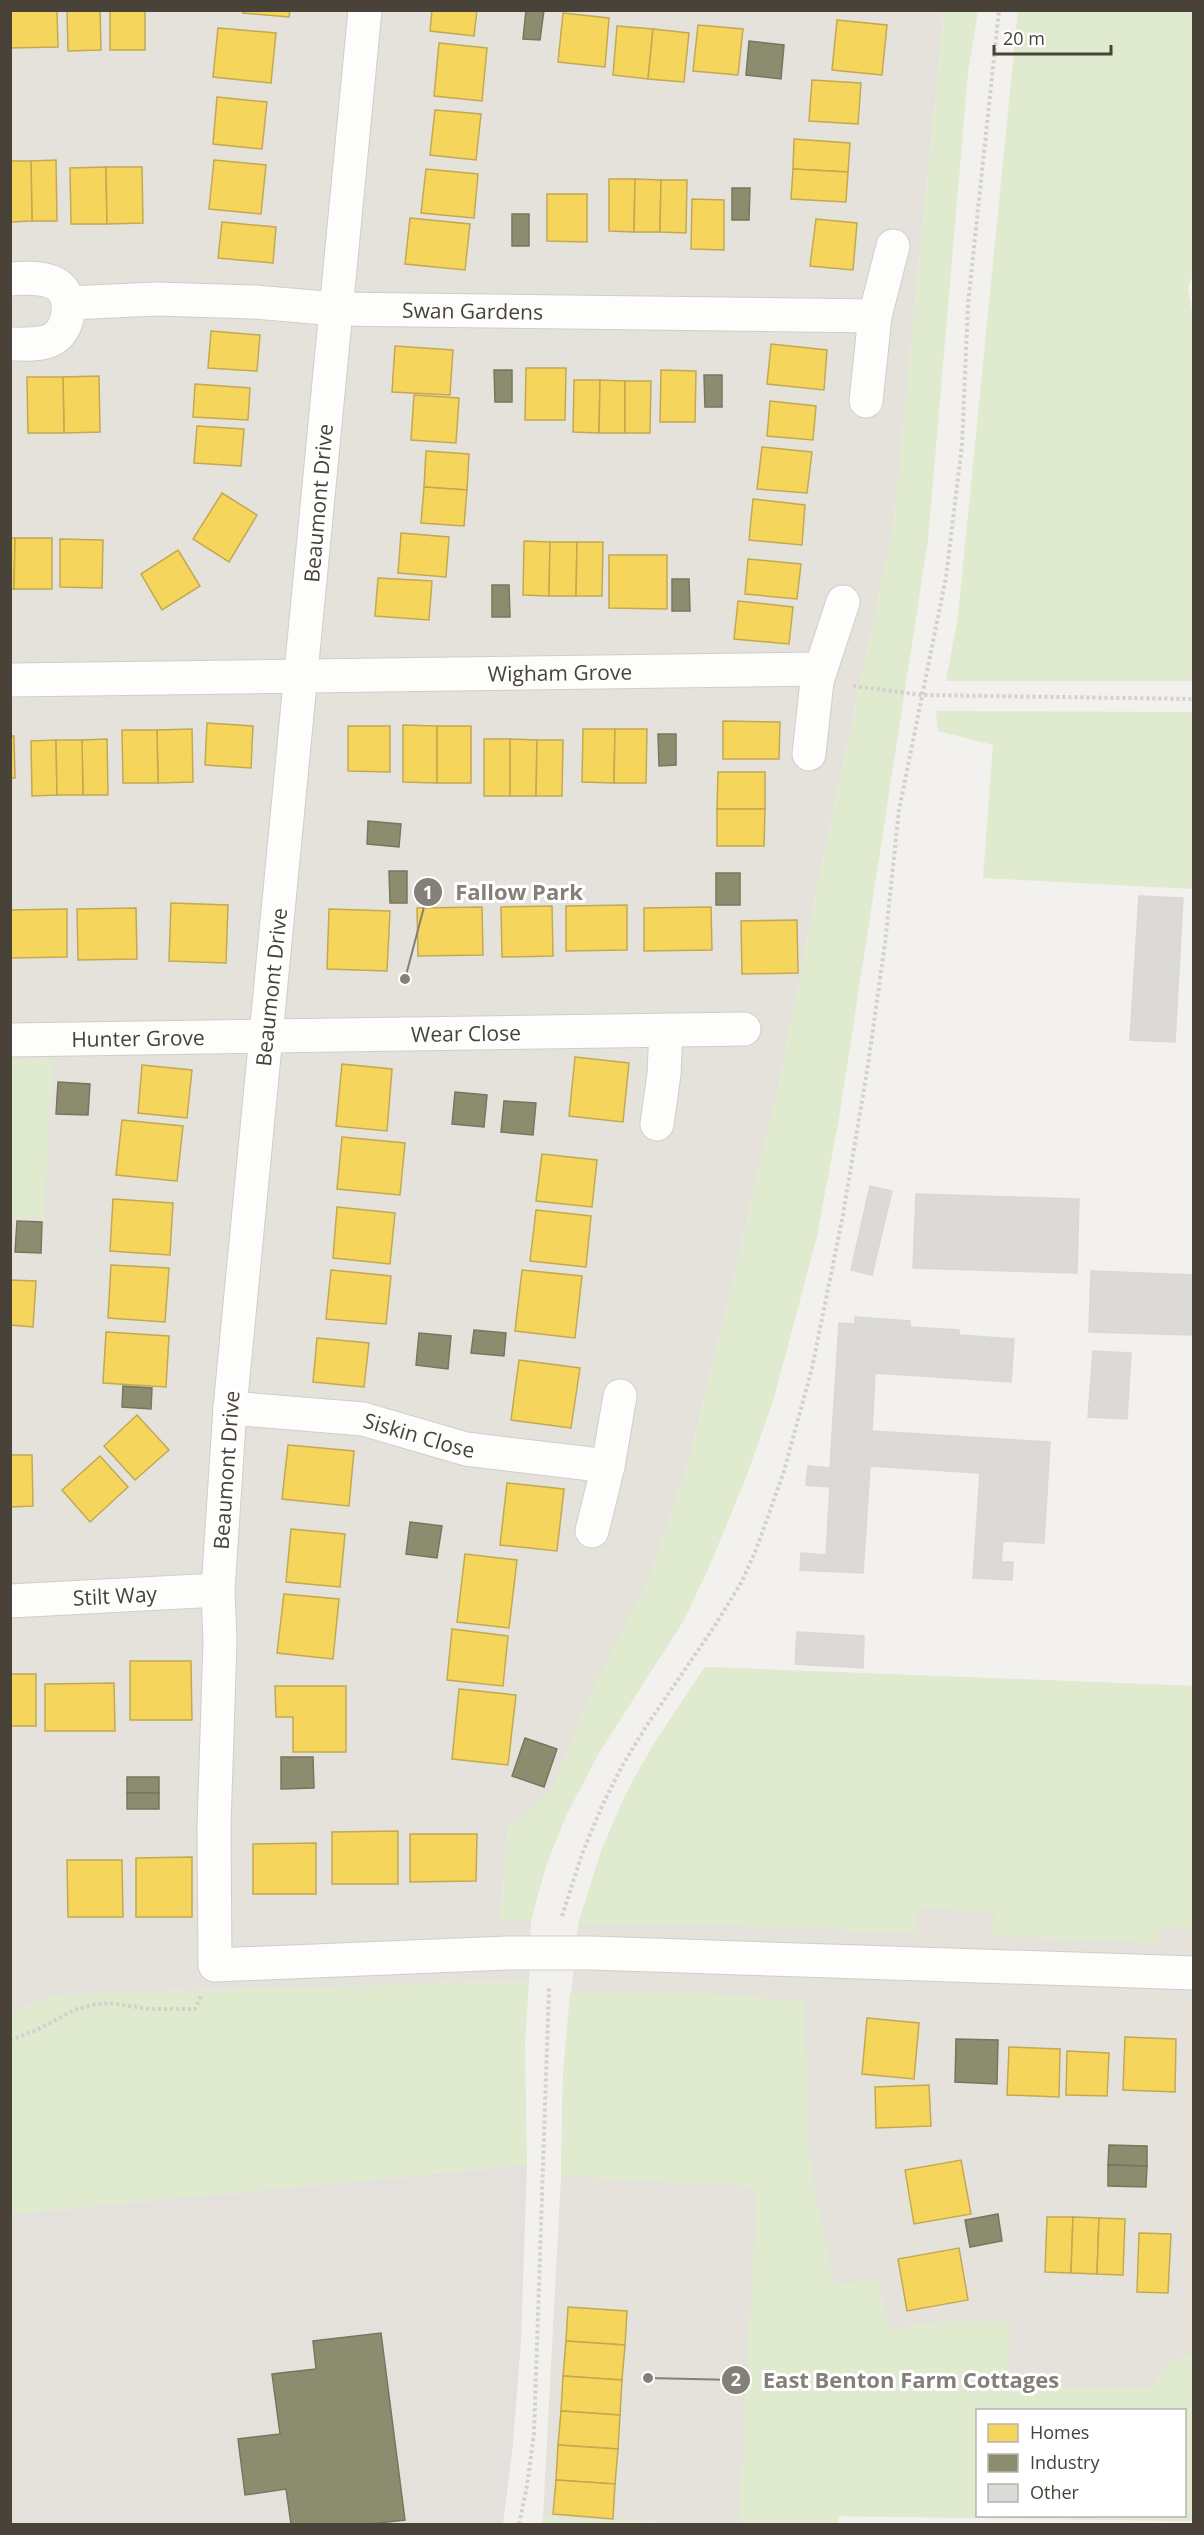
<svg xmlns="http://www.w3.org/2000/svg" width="1204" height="2535" font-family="'Open Sans',sans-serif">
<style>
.residential{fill:#e5e2dc;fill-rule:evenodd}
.industrial{fill:#e4e1dd}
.green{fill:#dfeacf;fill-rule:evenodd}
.homes{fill:#f6d55c;stroke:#c2a952;stroke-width:1.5}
.industry{fill:#8c8c6e;stroke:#78765e;stroke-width:1.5}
.building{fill:#dcdad6;stroke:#dad8d3;stroke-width:1.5}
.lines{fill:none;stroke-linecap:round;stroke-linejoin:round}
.minor-casing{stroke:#d0cecb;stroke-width:35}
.path{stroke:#d2d1cb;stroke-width:4;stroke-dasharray:3 3;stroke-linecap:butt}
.minor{stroke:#fdfdfc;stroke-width:33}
.labels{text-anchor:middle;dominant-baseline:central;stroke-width:6;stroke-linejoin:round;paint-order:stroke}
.street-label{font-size:21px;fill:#484239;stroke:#fff}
.leader{fill:none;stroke:#847f78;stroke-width:2}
.callout-dot{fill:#847f78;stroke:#fff;stroke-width:2}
.mark-label{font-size:18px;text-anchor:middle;font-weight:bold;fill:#fff}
.callout-label{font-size:22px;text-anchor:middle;font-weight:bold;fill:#847f78;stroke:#fff;stroke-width:6;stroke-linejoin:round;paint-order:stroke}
</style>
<rect width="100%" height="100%" fill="#f2f1ed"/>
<g class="residential">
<path d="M11 11H944L893 529 825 850 774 1108 688 1465 651 1574 598 1678 550 1793 508 1829 500 1920 531 1921 529 1981 58 1995 11 2012Z"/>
<path d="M705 1667 1193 1686V2521L838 2516 765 2524H680L543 2517 561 2176 563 2074 578 1925 601 1851 627 1792 654 1744ZM978 2410H1184V2516H978Z"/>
</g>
<path class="industrial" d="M527 2165 521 2342 512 2454 503 2524H11V2214Z"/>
<g class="green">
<path d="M944 11H978L968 73 928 540 839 1118 817 1236 774 1398 747 1475 710 1565 684 1620 599 1753 566 1816 546 1866 531 1921H500L508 1829 550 1792 598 1678 651 1574 688 1465 774 1108 825 850 893 529Z"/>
<path d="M1018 11H1193L1194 271 1188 288 1194 320 1193 681H946L958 616Z"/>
<path d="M936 711 1193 712V889L983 878 993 745 938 731Z"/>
<path d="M11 1059 53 1060 44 1218 11 1217Z"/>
<path d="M705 1667 1193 1686V1930L1159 1929 1158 1943 993 1936 994 1912 917 1908 915 1933 694 1924 578 1925C592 1880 606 1834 627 1792 649 1748 678 1708 705 1667Z"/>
<path d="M529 1981 525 2044 527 2165 11 2214V2012L58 1995Z"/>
<path d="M688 1992 804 2001 810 2164 834 2286 877 2278 890 2329 933 2322H1010L1009 2385 1149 2389 1168 2363 1193 2353V2521L839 2516 838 2524H739L757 2187 561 2176 563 2074 570 1993ZM978 2410H1184V2516H978Z"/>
<path d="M543 2517 680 2524H541Z"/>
</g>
<g class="homes">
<path d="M10 10H57L58 47 10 48Z"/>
<path d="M67 10H100L101 50 68 51Z"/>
<rect x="110" y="10" width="35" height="40"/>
<path d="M244 10H290L289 17 243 13Z"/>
<path d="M432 10H477L474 36 430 31Z"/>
<path d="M563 13 609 18 605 67 558 62Z"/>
<path d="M837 20 887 25 882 75 832 70Z"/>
<path d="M698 25 743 29 738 75 693 71Z"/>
<path d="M617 26 653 29 648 79 613 75Z"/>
<path d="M218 28 276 33 271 83 213 77Z"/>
<path d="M653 29 689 33 684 82 648 79Z"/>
<path d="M439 43 487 48 482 101 434 96Z"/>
<path d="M812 80 861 83 858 124 809 121Z"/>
<path d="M217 97 267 102 262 149 213 144Z"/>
<path d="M435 110 481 114 476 160 430 155Z"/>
<path d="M794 139 850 143 848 172 793 169Z"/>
<path d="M56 160 57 221H32L31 161Z"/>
<path d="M214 160 266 165 261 214 209 209Z"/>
<path d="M10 161H31L32 221 10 222Z"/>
<path d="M106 167 107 224H71L70 168Z"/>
<path d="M106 167H142L143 223 107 224Z"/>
<path d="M426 169 478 174 474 218 421 213Z"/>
<path d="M793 169 848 172 846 202 791 199Z"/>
<path d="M609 179H635L634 232 609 231Z"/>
<path d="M635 179 661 180 660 232H634Z"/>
<path d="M661 180H687L686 233 660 232Z"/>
<path d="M547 194H587V242L547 241Z"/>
<path d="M692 199 724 200V250L691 249Z"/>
<path d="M410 218 470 224 465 270 405 264Z"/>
<path d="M816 219 857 223 853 270 810 266Z"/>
<path d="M222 222 276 227 273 263 218 258Z"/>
<path d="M211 331 260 335 257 371 208 368Z"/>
<path d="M771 344 827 350 824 390 767 384Z"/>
<path d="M395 346 453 350 450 395 392 392Z"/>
<path d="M526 368H566L565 420H525Z"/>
<path d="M661 370 696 371 695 422H660Z"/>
<path d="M99 376 100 432 64 433 63 377Z"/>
<path d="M27 377H63L64 433H28Z"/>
<path d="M574 380H600L599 433 573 432Z"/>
<path d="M600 380 625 381V433H599Z"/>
<path d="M625 381H651L650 433H625Z"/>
<path d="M195 384 250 388 248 420 193 417Z"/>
<path d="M414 395 459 398 456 443 411 440Z"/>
<path d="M770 401 816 406 813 440 767 436Z"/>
<path d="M197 426 244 429 241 466 194 463Z"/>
<path d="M762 447 812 452 807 493 757 489Z"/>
<path d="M426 451 469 454 467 490 424 487Z"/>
<path d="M424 487 467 490 464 526 421 523Z"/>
<path d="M222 493 257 515 229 562 193 539Z"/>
<path d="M753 499 805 505 802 545 749 540Z"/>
<path d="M401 533 449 537 446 577 398 573Z"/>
<path d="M10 538H15L14 589H10Z"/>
<path d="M15 538H52V589H14Z"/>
<path d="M60 539 103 540 102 588 60 587Z"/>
<path d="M524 541 550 542 549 596 523 595Z"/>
<path d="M550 542H577L576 596H549Z"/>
<path d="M577 542H603L602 596H576Z"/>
<path d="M178 550 200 586 162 610 141 574Z"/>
<path d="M609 555H667V609L609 608Z"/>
<path d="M748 559 801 564 797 599 745 594Z"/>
<path d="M378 578 432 581 429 620 375 616Z"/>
<path d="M738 601 793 607 789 644 734 639Z"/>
<path d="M723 721 780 722 779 759H723Z"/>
<path d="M207 723 253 726 251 768 205 765Z"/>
<path d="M403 725 437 726V783L403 782Z"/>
<path d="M348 726H390V772L348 771Z"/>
<rect x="437" y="726" width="34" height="57"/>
<path d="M192 729 193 782 158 783 157 730Z"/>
<path d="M583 729H615L614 783 582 782Z"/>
<path d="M615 729H647L646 783H614Z"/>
<path d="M122 730H157L158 783H123Z"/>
<path d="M10 736H14L15 778H10Z"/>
<path d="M107 739 108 795H83L82 740Z"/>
<rect x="484" y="739" width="26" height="57"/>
<path d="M510 739 537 740 536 796H510Z"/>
<path d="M56 740 57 795 32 796 31 741Z"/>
<path d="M56 740H82L83 795H57Z"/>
<path d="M537 740H563L562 796H536Z"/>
<path d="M718 772H765V809H717Z"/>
<path d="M717 809H765L764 846H717Z"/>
<path d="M171 903 228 905 226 963 169 961Z"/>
<path d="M627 905V950L566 951V906Z"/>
<path d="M552 906 553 956 502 957 501 907Z"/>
<path d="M482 907 483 955 418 956 417 908Z"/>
<path d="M711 907 712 950 644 951V908Z"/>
<path d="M136 908 137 959 78 960 77 909Z"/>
<path d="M67 909V957L10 958V910Z"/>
<path d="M329 909 390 911 387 971 327 969Z"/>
<path d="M797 920 798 973 742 974 741 921Z"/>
<path d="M575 1057 629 1063 623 1122 569 1116Z"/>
<path d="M342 1064 392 1069 387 1131 336 1126Z"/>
<path d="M142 1065 192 1070 187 1118 138 1113Z"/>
<path d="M122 1120 183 1126 177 1181 116 1175Z"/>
<path d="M342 1137 405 1143 400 1195 337 1189Z"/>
<path d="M542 1154 597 1160 592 1207 536 1201Z"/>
<path d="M113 1199 173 1203 170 1255 110 1251Z"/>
<path d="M337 1207 395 1213 390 1264 333 1258Z"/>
<path d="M536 1210 591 1216 586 1267 530 1261Z"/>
<path d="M111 1265 169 1268 165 1322 108 1318Z"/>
<path d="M331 1270 391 1276 386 1324 326 1319Z"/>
<path d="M522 1270 582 1276 575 1338 515 1331Z"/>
<path d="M10 1280 36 1281 33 1327 10 1325Z"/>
<path d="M106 1332 169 1336 166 1387 103 1383Z"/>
<path d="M317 1338 369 1343 364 1387 313 1382Z"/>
<path d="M519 1360 580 1368 571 1428 511 1420Z"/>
<path d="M137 1415 169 1450 135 1480 104 1446Z"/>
<path d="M288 1445 354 1451 349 1506 282 1499Z"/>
<path d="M10 1455H32L33 1506 10 1507Z"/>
<path d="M100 1456 128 1487 90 1522 62 1490Z"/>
<path d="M507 1483 564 1489 557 1551 500 1545Z"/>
<path d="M291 1529 345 1534 340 1587 286 1582Z"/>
<path d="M465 1554 517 1560 509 1628 457 1622Z"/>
<path d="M284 1594 339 1599 333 1659 277 1653Z"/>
<path d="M452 1629 508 1636 503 1686 447 1680Z"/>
<path d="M130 1661H191L192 1720H130Z"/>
<rect x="10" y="1674" width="26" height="52"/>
<path d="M114 1683 115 1731H45V1684Z"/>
<path d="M275 1686H346V1752H293V1717H276Z"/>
<path d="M459 1689 516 1695 508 1765 452 1759Z"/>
<path d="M398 1831V1884H332V1832Z"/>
<path d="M410 1834H477L476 1881 410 1882Z"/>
<path d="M316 1843V1894H253V1844Z"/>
<path d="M192 1857V1917H136V1858Z"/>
<path d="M67 1860H122L123 1917H68Z"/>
<path d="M867 2018 919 2023 914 2079 862 2074Z"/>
<path d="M1125 2037 1176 2039 1175 2092 1123 2090Z"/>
<path d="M1009 2047 1060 2049 1059 2097 1007 2095Z"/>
<path d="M1067 2051 1109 2053 1107 2096 1066 2095Z"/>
<path d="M929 2085 931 2126 876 2128 875 2087Z"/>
<path d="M961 2160 971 2214 914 2224 905 2170Z"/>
<path d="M1047 2217H1073L1071 2273 1045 2272Z"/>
<path d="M1073 2217 1099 2218 1097 2274 1071 2273Z"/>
<path d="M1099 2218 1125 2219 1123 2275 1097 2274Z"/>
<path d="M1139 2233 1171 2234 1168 2293 1137 2292Z"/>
<path d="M959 2248 968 2300 907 2311 898 2259Z"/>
<path d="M568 2307 627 2311 625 2345 566 2341Z"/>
<path d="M566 2341 625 2345 622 2380 563 2376Z"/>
<path d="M563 2376 622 2380 620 2415 561 2411Z"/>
<path d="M561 2411 620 2415 618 2449 558 2445Z"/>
<path d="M558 2445 618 2449 615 2484 556 2480Z"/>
<path d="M556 2480 615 2484 613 2519 553 2514Z"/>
</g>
<g class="industry">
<path d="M526 10H544L540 40 523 39Z"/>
<path d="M749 41 784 45 781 79 746 75Z"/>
<path d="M732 188H750L749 220H732Z"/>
<rect x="512" y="214" width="17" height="32"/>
<path d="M494 370H512V402H495Z"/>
<path d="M704 375H722V407H705Z"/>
<path d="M672 579H689L690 611H672Z"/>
<path d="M492 585H509L510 617H492Z"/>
<path d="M658 734H676V765L659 766Z"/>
<path d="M368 821 401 824 399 847 367 844Z"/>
<path d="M389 871H407V903H390Z"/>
<rect x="716" y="873" width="24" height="32"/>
<path d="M58 1082 90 1084 88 1115 56 1114Z"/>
<path d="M455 1092 487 1095 484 1127 452 1124Z"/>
<path d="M504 1101 536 1103 533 1135 501 1132Z"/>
<path d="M17 1221 42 1222 41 1253 15 1252Z"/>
<path d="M474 1330 506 1333 504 1356 471 1353Z"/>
<path d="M419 1333 451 1336 448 1369 416 1365Z"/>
<path d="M123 1386 152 1388 151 1409 122 1407Z"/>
<path d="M410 1522 442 1526 437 1558 406 1554Z"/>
<path d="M525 1738 557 1749 544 1787 512 1776Z"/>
<path d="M281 1757H313L314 1788 281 1789Z"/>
<rect x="127" y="1777" width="32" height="16"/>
<rect x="127" y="1793" width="32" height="16"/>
<path d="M956 2039 998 2040 997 2084 955 2082Z"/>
<path d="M1109 2145 1147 2146V2166L1108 2165Z"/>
<path d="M1108 2165 1147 2166 1146 2187 1108 2186Z"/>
<path d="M998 2214 1002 2241 970 2247 965 2220Z"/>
<path d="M381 2333 405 2520 370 2524H291L286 2489 245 2495 238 2439 280 2434 272 2374 316 2369 313 2341Z"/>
</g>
<g class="building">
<path d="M1139 896 1183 898 1175 1042 1130 1040Z"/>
<path d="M870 1186 892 1191 872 1275 851 1270Z"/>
<path d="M916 1194 1079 1199 1077 1273 913 1268Z"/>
<path d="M1091 1271 1194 1275V1335L1089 1332Z"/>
<path d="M855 1317 910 1321V1327L959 1330V1335L1014 1339 1011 1382 875 1373 872 1431 1050 1442 1044 1543 1003 1541 1001 1562H1013L1012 1580 973 1578 980 1473 870 1466 863 1573 800 1570 801 1553 826 1555 830 1487 806 1485 808 1466 830 1468 839 1323 855 1324Z"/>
<path d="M1093 1351 1131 1353 1127 1419 1088 1417Z"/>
<path d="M797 1632 864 1636 863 1668 795 1664Z"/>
</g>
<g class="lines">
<g class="minor-casing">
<g id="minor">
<path d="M365 10 230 1408 218 1590 220 1642 214 1826 215 1965 507 1953H592L1194 1973"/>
<path d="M10 279C24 278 39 277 52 282 74 290 72 324 56 337 44 346 25 344 10 344"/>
<path id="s1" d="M69 303 156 299 255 302 336 309 875 316"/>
<path d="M866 401 875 316 893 246"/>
<path id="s2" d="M10 680 819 669"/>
<path d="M809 754 817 681 843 602"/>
<path id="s3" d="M10 1040 744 1029"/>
<path d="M657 1124 664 1074 666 1030"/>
<path id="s4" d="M230 1408 363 1419 466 1449 608 1466"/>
<path d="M592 1531 608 1466 620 1396"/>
<path id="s5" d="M10 1601 218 1590"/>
</g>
</g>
<g class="path">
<path d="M853 686 922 695 1194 699"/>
<path d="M562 1916 582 1854 602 1806 621 1768 647 1725 714 1627 741 1583 756 1550 784 1471 812 1368 843 1215 868 1065 885 943 899 810 946 577 962 445 968 304 999 10"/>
<path d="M10 2040 37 2030 74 2010 92 2005 109 2003 151 2009H195L201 1996"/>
<path d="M519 2524 527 2486 534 2433 549 1988"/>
</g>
<use href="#minor" class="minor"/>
</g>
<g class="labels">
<g class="street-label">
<text stroke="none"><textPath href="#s1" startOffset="404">Swan Gardens</textPath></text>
<text transform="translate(318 503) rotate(-85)">Beaumont Drive</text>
<text stroke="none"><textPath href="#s2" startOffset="550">Wigham Grove</textPath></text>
<text transform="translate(271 987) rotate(-84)">Beaumont Drive</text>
<text stroke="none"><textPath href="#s3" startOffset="456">Wear Close</textPath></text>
<text stroke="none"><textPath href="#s3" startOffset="128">Hunter Grove</textPath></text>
<text stroke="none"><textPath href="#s4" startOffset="192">Siskin Close</textPath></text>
<text transform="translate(226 1470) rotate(-86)">Beaumont Drive</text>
<text stroke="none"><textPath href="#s5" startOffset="105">Stilt Way</textPath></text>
</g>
</g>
<path class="leader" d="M405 979L428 892M648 2378L736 2380"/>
<g class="callout-dot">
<circle cx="405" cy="979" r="6"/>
<circle cx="648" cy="2378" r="6"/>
<circle cx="428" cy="892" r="15"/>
<circle cx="736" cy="2380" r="15"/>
</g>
<g class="mark-label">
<text x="428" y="899">1</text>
<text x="736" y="2386">2</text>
</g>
<g class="callout-label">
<text x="519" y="900">Fallow Park</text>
<text x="911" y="2388">East Benton Farm Cottages</text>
</g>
<rect width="1204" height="2535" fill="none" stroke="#484239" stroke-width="24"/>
<rect x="976" y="2409" width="210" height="108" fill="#ffffff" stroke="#b6b3b0" stroke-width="1.5"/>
<rect x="988" y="2424" width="30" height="18" fill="#f6d55c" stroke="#b6b3b0" stroke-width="1.5"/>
<text x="1030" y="2439" font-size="18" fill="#484239">Homes</text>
<rect x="988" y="2454" width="30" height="18" fill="#8c8c6e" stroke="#b6b3b0" stroke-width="1.5"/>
<text x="1030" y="2469" font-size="18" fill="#484239">Industry</text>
<rect x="988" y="2484" width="30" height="18" fill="#dcdad6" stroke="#b6b3b0" stroke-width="1.5"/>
<text x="1030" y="2499" font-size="18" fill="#484239">Other</text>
<path d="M994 45v9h117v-9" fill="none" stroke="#484239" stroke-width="3"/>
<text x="1003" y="45" font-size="18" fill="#484239" stroke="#ffffff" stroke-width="4.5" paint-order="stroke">20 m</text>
</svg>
